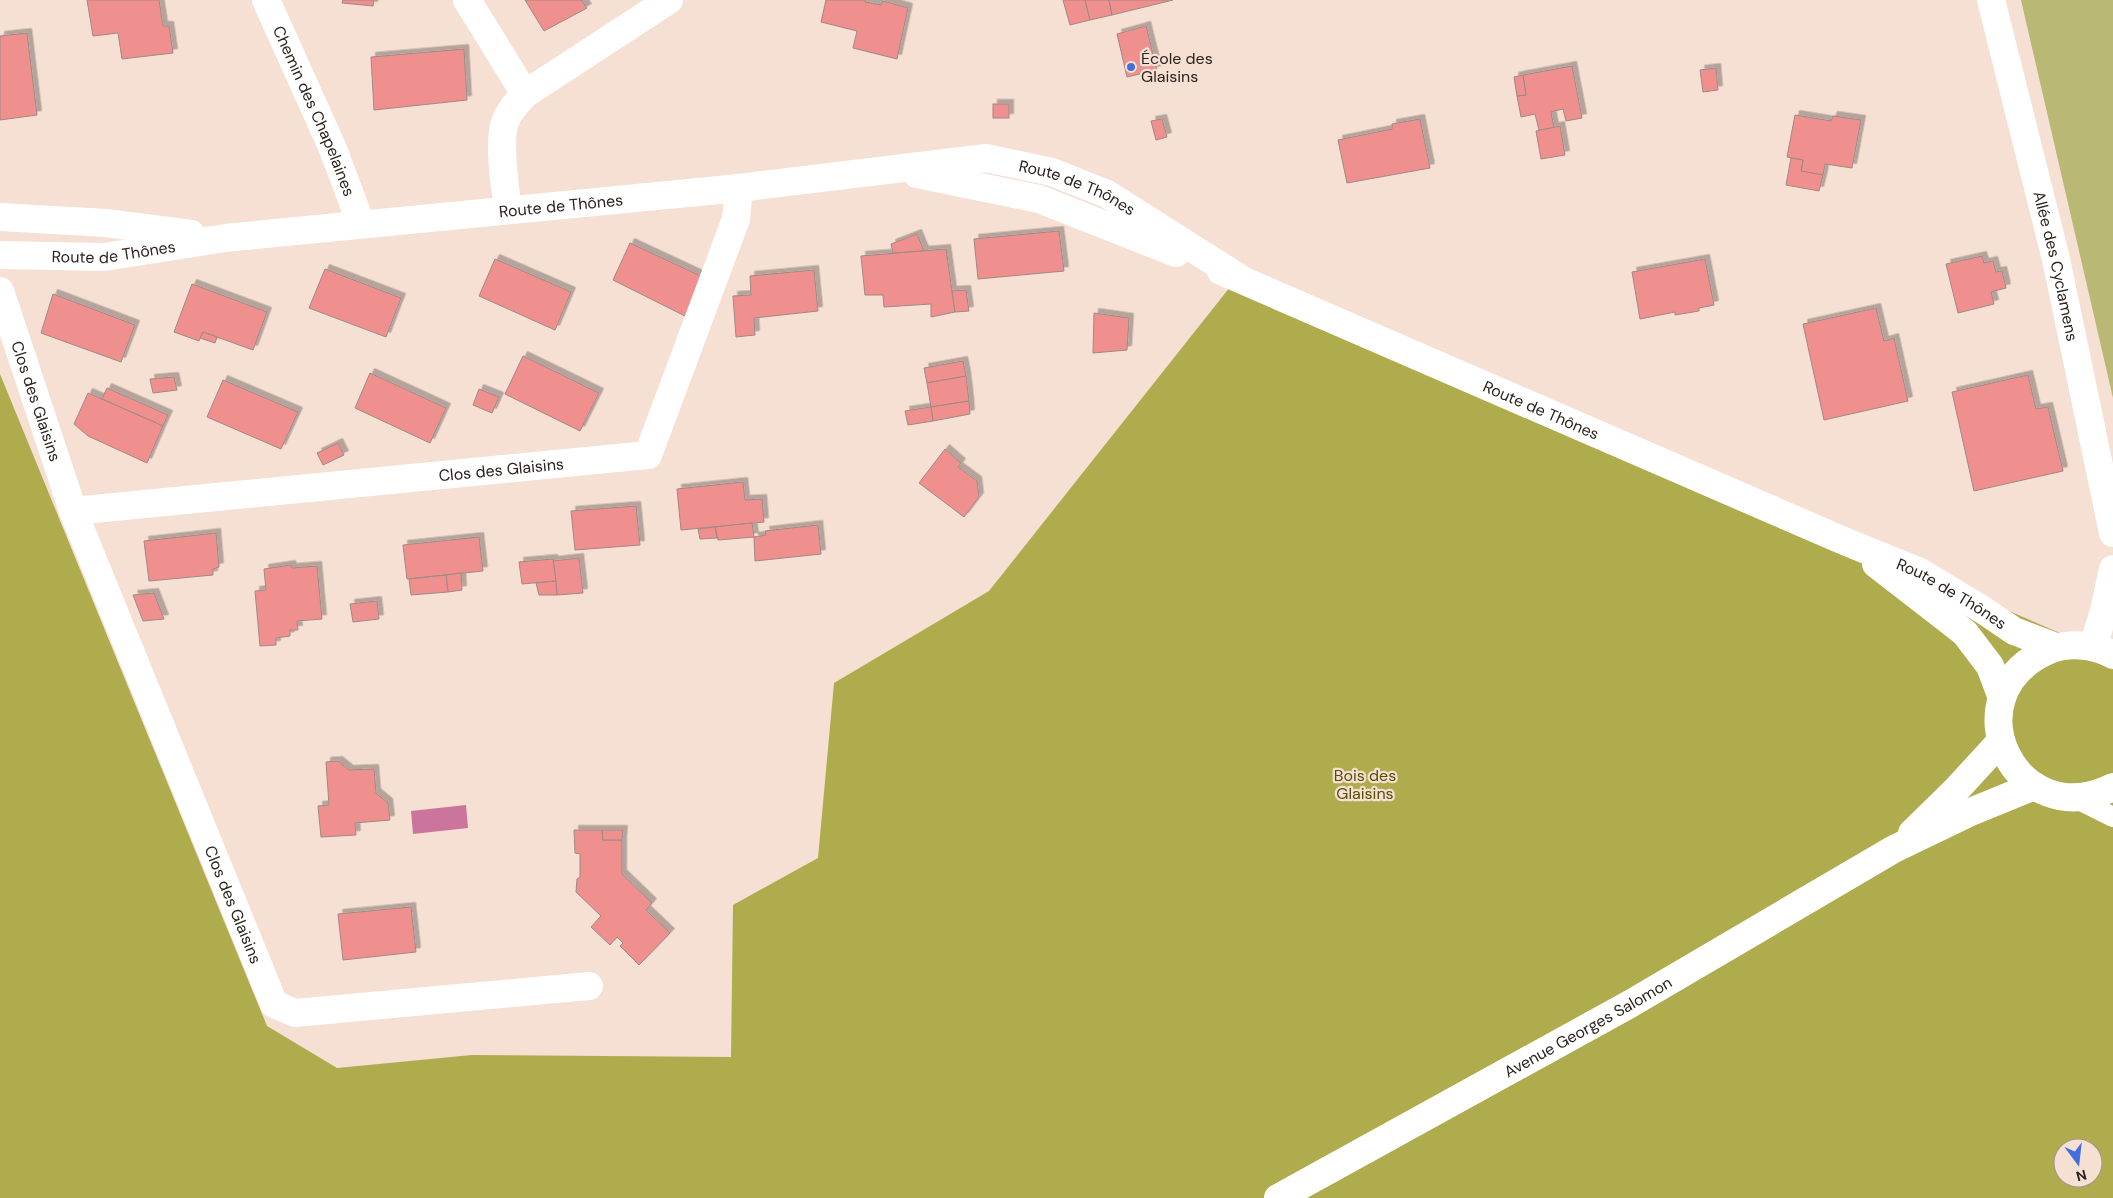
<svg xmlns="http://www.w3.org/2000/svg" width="2113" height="1198" font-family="'DM Sans',sans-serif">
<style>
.green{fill:#b9b874}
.forest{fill:#aeac4d;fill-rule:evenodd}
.water{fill:#cc759c}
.building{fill:#f0908e;stroke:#a08886;filter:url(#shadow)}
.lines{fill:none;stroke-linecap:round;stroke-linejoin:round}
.service{stroke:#fff;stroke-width:20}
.minor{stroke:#fff;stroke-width:28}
.tertiary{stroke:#fff;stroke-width:28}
.secondary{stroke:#fff;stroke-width:28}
.poi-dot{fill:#446ee0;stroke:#f6dfd3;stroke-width:2}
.labels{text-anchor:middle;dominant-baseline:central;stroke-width:4.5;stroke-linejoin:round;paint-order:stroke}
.poi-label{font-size:16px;fill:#2b231e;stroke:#f6dfd3;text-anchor:start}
.street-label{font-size:16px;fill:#2b231e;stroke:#f6dfd3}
.park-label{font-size:16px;fill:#535004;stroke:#f6dfd3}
</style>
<defs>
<filter id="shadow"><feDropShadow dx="4.5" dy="-4.5" stdDeviation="0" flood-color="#0004"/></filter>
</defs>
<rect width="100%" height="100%" fill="#f6dfd3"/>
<path class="green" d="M2021 0H2113V398Z"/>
<path class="forest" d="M1238 277 2113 656V1198H0V374L267 1026 337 1068 472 1055 731 1057 733 905 818 858 834 683 989 591ZM2063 1148H2093V1178H2063Z"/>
<path class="water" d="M466 805 468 828 413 834 411 811Z"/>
<g class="building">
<path d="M87 0H159L163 26H169L173 53 122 59 118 33 93 36Z"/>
<path d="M343 0H374L373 6 342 3Z"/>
<path d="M525 0H581L587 8 544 31Z"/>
<path d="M826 0H866L865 2 881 5 883 1 908 8 897 59 853 48 857 31 821 22Z"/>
<path d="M1063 0H1085L1090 20 1070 25Z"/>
<path d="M1085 0H1109L1112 15 1090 20Z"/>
<path d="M1109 0H1173L1112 15Z"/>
<path d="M1146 26 1157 70 1127 77 1117 34Z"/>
<path d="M27 33 37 115 0 120V36Z"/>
<path d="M464 49 467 100 374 110 371 57Z"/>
<path d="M1572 66 1582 118 1566 121 1563 109 1551 112 1554 128 1539 130 1535 114 1521 117 1517 96 1526 95 1523 75Z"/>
<path d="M1716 68 1718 90 1703 92 1700 70Z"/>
<path d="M1523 75 1526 95 1517 96 1514 77Z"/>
<rect x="993" y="104" width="16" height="14"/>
<path d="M1795 115 1831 121 1833 116 1861 120 1852 168 1825 164 1823 175 1801 171 1803 160 1787 157Z"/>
<path d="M1162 119 1167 137 1156 140 1151 121Z"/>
<path d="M1420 119 1430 168 1347 183 1338 140 1392 129V124Z"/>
<path d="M1560 126 1565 155 1541 159 1536 131Z"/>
<path d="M1791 158 1803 160 1801 171 1823 175 1819 191 1786 185Z"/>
<path d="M1059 231 1064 271 978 279 974 239Z"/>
<path d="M917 234 924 251 893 253 891 244Z"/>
<path d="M630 243 705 278 687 317 613 280Z"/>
<path d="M946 249 955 312 931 317V304L884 307 883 295H865L861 256Z"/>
<path d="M1982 256 1984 263 1993 261 1996 272 2002 271 2006 288 1991 292 1994 304 1958 313 1946 264Z"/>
<path d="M495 259 571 292 555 330 479 296Z"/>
<path d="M1705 259 1714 305 1699 308V311L1675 315V312L1640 319 1632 272Z"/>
<path d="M325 269 401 298 386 337 309 308Z"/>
<path d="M814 270 818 311 754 318 755 335 736 337 733 296 751 295 750 276Z"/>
<path d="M192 284 267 312 253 350 203 332 199 341 174 332Z"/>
<path d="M966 290 969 311 955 312 952 291Z"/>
<path d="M53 294 135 325 121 362 41 333Z"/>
<path d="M1876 308 1884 341 1894 338 1908 401 1824 420 1803 324Z"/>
<path d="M1094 313 1129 318 1127 350 1093 353Z"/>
<path d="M203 332 217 337 215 343 200 338Z"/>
<path d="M523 356 599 393 580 431 505 394Z"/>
<path d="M963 361 966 376 927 383 924 368Z"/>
<path d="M370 373 446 408 430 443 355 408Z"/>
<path d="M2028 375 2036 409 2048 407 2063 471 1974 491 1952 392Z"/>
<path d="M966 376 969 401 931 407 927 383Z"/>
<path d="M174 377 177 390 153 393 150 379Z"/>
<path d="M223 380 298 412 281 449 207 417Z"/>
<path d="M107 388 168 415 163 426 102 399Z"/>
<path d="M479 389 499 397 492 413 473 405Z"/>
<path d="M88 393 163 426 147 463 88 436 74 424Z"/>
<path d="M969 401 970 414 933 421 931 407Z"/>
<path d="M931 407 933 421 908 425 905 411Z"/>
<path d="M338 443 344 455 323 465 317 453Z"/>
<path d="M945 449 961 463 958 467 977 481 979 497 964 517 919 483Z"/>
<path d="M743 482 745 500 762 499 764 522 681 530 677 489Z"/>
<path d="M636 506 640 545 575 550 571 511Z"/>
<path d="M752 523 754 537 718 540 715 527Z"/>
<path d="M818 525 821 554 755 561 754 537 766 535 765 531Z"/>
<path d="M715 527 717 538 700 539 698 529Z"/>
<path d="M216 533 219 567 213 569V575L149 581 144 541Z"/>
<path d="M479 537 483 571 407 579 403 545Z"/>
<path d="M579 558 583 593 557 595 553 561Z"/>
<path d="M553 559 556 581 522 584 519 562Z"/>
<path d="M291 565 292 568 317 566 322 619 297 621 298 630H290V636L276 638V645L260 646 255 591 266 590 264 569Z"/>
<path d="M461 573 462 590 448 592 446 575Z"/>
<path d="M446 575 448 592 411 595 409 579Z"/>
<path d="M556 581 557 595H539L536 583Z"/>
<path d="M154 593 164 619 143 621 133 595Z"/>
<path d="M377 601 379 619 353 622 350 604Z"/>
<path d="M338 761 349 770 374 769 376 793 388 803 390 820 355 823 356 835 321 837 318 806 329 805 326 762Z"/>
<path d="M574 830H602L603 840H622V874L652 903 646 910 670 933 639 965 620 946 623 943 617 937 610 945 591 927 601 916 576 892 577 879 580 877V854L575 853Z"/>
<path d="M602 830H623L622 840H603Z"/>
<path d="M411 907 416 952 343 960 338 914Z"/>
</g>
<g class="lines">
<path class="service" d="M2075 798 2113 817"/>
<g class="minor">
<path id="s1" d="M266 0 333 149 361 224"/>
<path d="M467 0 525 94"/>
<path id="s2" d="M1991 0 2056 259 2113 533"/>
<path d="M508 209C505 188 498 142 505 122 509 111 517 102 525 94L669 0"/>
<path id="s3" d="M0 291 73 511 648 455 736 219 739 188"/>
<path id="s4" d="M73 511 274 1004 295 1013 589 986"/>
<path d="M2093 647 2104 611 2113 569"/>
</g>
<g class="tertiary">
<path d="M1912 833 1956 790 2001 741"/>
<path id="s5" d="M1278 1198 1630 1004 1894 849 1973 811 2034 786"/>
</g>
<g class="secondary">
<path d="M917 174 1039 199 1176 253"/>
<path d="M0 217 106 223 191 234"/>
<path id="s6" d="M0 255 104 257 225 238 739 188 986 158 1052 172 1107 194 1238 277"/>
<path id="s7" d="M1221 271 1844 541 1920 572 1983 610 2014 631 2056 647"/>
<path d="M1876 564 1965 633 1990 666 2002 698"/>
<path d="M2113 655C2094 644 2067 642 2047 651 1948 696 2016 836 2113 787"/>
</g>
</g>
<circle class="poi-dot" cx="1131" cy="67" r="5"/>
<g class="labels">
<g class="poi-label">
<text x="1141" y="58">École des<tspan x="1141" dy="18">Glaisins</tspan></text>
</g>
<g class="street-label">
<text stroke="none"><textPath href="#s1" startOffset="121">Chemin des Chapelaines</textPath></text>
<text stroke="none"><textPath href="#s6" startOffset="1088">Route de Thônes</textPath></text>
<text stroke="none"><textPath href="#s6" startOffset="564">Route de Thônes</textPath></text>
<text stroke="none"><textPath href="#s6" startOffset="114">Route de Thônes</textPath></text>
<text stroke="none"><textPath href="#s2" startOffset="274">Allée des Cyclamens</textPath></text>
<text stroke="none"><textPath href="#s3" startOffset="116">Clos des Glaisins</textPath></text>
<text stroke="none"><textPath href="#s7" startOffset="349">Route de Thônes</textPath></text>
<text stroke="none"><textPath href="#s3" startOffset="662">Clos des Glaisins</textPath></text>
<text stroke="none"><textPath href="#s7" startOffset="799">Route de Thônes</textPath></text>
<text stroke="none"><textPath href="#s4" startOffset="425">Clos des Glaisins</textPath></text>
<text stroke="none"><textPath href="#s5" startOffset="354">Avenue Georges Salomon</textPath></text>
</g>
<g class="park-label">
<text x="1365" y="775">Bois des<tspan x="1365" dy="18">Glaisins</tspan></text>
</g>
</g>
<g transform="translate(2078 1163) rotate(165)"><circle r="24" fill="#f6dfd3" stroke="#a5948b"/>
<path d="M0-4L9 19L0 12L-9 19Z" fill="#446ee0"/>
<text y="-8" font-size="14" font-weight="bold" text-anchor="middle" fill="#2b231e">N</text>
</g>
</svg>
